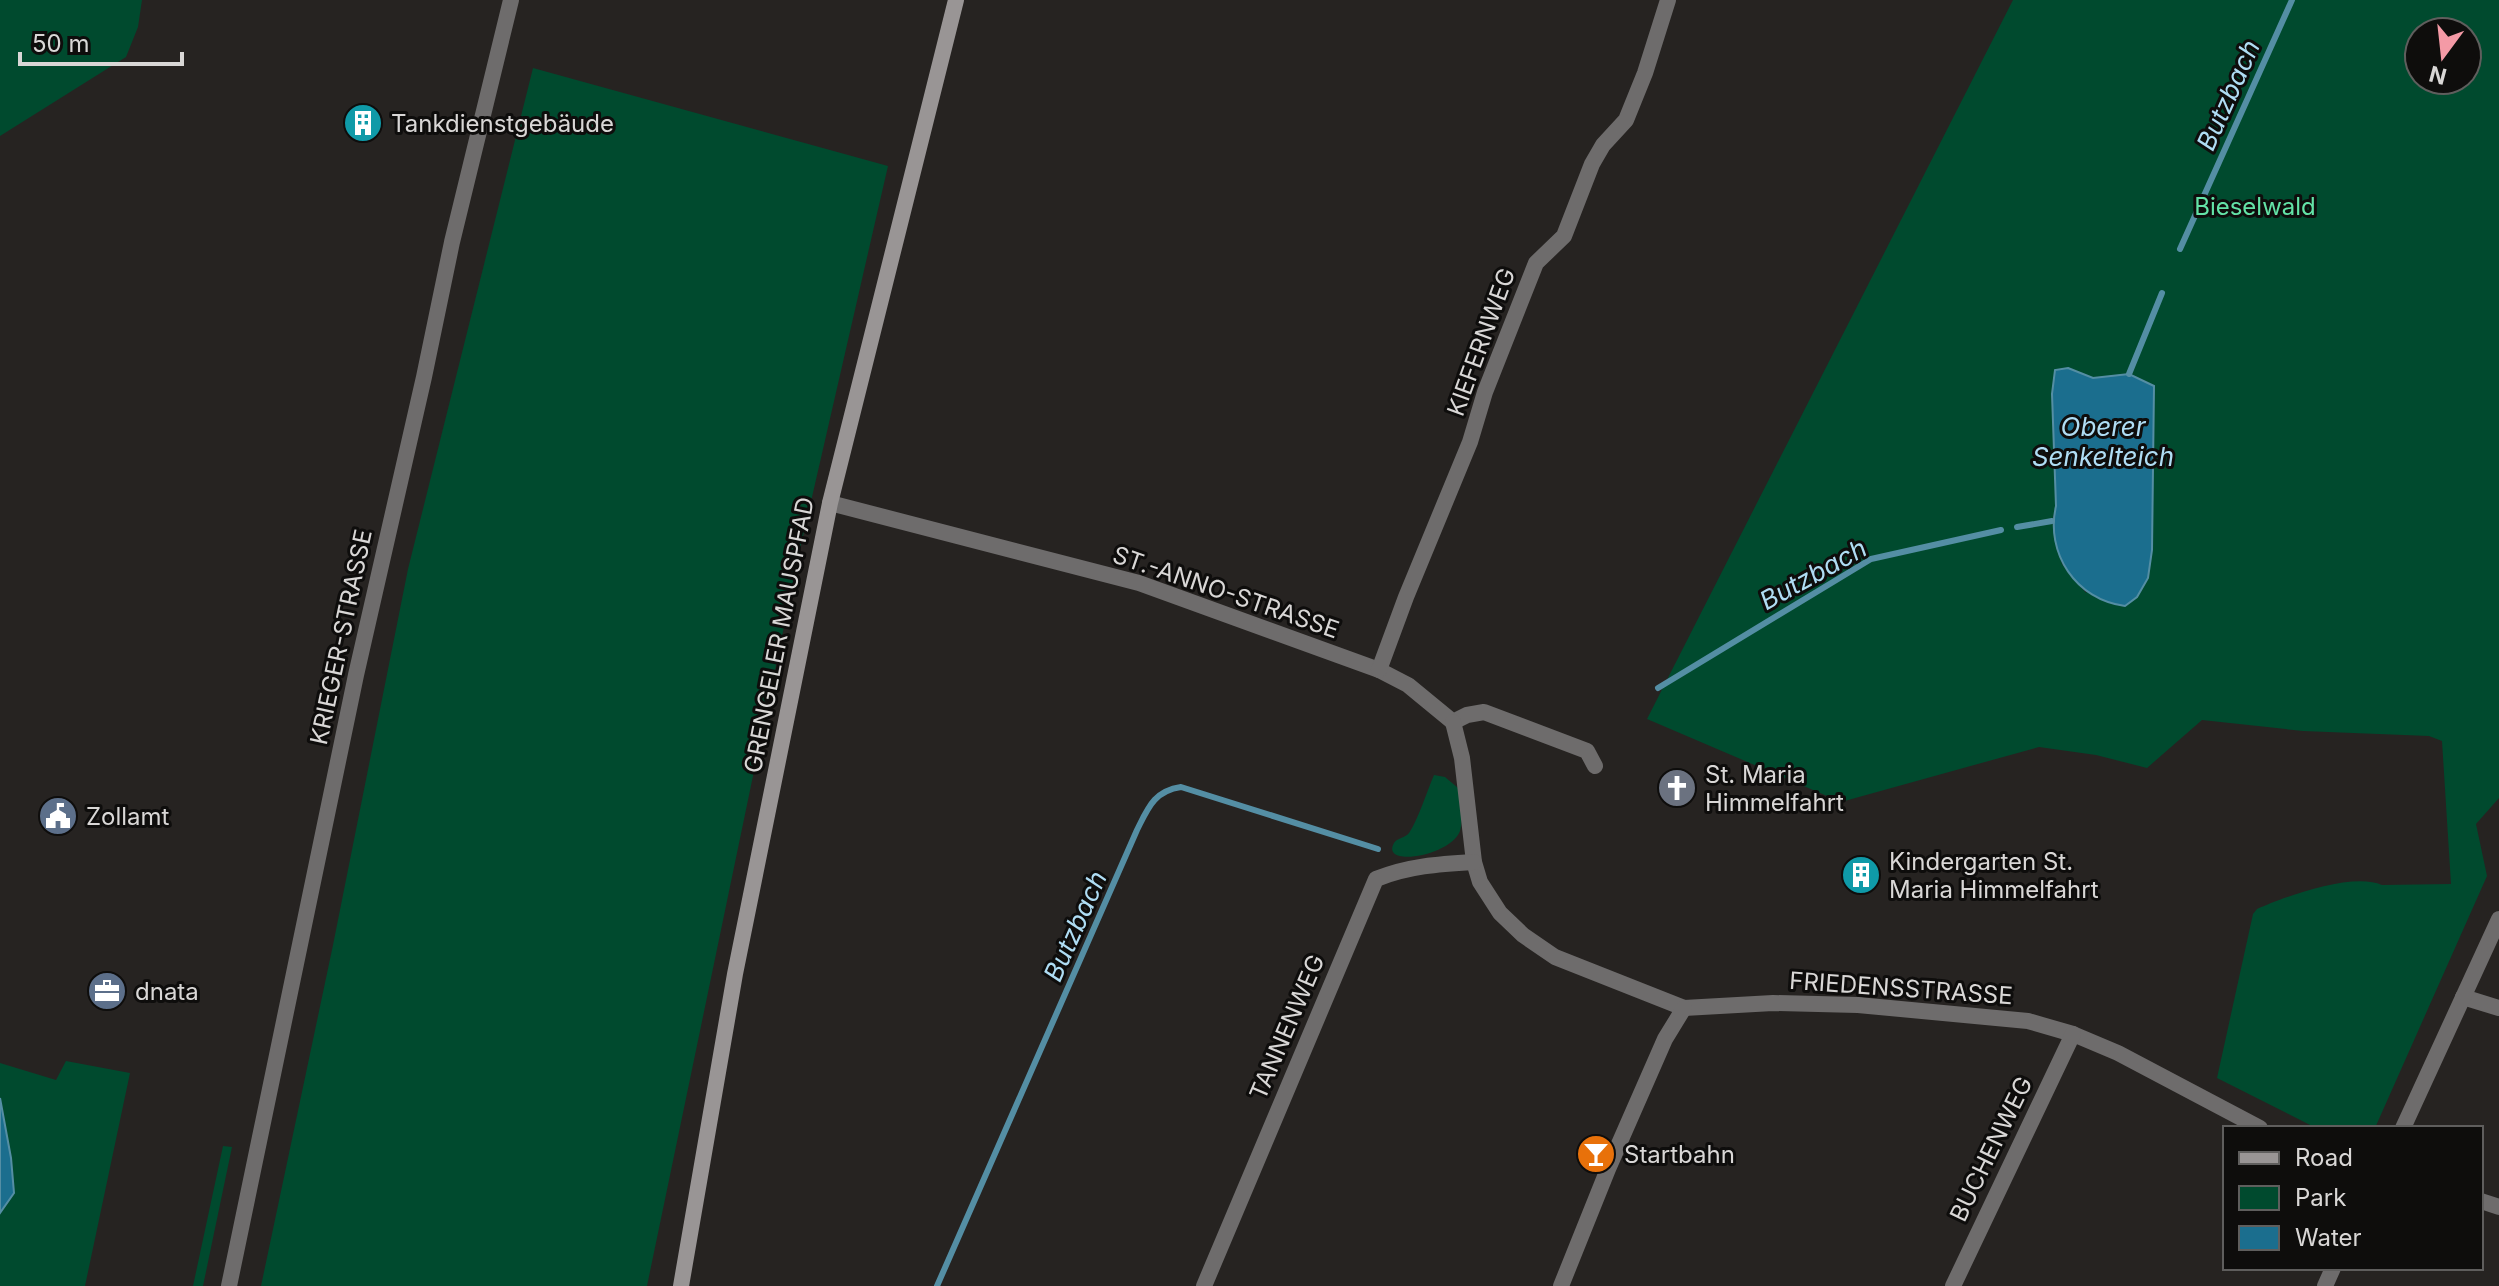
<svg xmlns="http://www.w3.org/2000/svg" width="2499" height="1286" font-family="Inter,sans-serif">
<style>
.green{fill:#004a2e;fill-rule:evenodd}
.water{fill:#1b6e8e;stroke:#548ea4;stroke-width:2}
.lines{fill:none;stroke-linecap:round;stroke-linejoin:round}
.stream{stroke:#548ea4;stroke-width:6}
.street{stroke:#6e6c6c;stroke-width:16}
.secondary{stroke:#999595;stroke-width:16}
.labels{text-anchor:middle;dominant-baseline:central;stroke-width:6;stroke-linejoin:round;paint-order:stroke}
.poi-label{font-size:24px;fill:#d9d7d6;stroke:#0e0d0c;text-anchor:start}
.park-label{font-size:24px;fill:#63e3a7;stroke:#0e0d0c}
.street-label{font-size:24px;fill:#d9d7d6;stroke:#0e0d0c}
.water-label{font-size:26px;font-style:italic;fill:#afddf4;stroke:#0e0d0c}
</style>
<rect width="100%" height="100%" fill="#262321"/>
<g class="green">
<path d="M0 0H142L138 27 126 57 0 136Z"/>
<path d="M2013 0H2499V798L2476 824 2487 876 2375 1128H2316L2217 1078 2253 914 2257 909C2286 896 2353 872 2382 885L2451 884 2442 741 2429 736 2303 731 2202 720 2147 768 2096 755 2039 747 1841 802 1647 719ZM2419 32H2467V80H2419ZM2082 374 2093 378 2129 374 2153 385 2086 593 2062 564 2052 521 2056 506 2052 394Z"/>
<path d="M533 68 888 166 801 545 647 1286H261L333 945 408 569Z"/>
<path d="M1434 775 1445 777 1458 788C1460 802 1464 818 1460 831 1451 856 1380 868 1394 843 1397 838 1405 838 1409 833 1418 820 1427 791 1434 775Z"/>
<path d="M66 1061 130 1073 85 1286H0V1213L14 1193 11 1158 0 1098V1063L56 1080Z"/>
<path d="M223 1146 232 1147 203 1286H193Z"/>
</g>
<g class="water">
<path d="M2068 368 2093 378 2129 374 2154 386 2152 550 2148 578 2137 597 2125 606C2076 600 2045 553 2056 506L2052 394 2055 370Z"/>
<path d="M0 1098 11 1158 14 1193 0 1213Z"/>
</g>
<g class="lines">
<g class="stream">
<path d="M2180 249 2292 0"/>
<path d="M2129 374 2162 293"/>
<path d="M2017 527 2052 521"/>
<path d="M1658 688 1871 559 2001 530"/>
<path d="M937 1286 1137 830C1148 808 1154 791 1181 787L1378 849"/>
</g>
<g class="street">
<path d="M830 503 1139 583 1379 670 1408 685 1453 722 1467 715 1484 712 1587 751 1595 766"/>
<path d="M1379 670 1406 597 1470 442 1485 392 1536 263 1564 236 1592 164 1603 145 1626 120 1645 73 1668 0"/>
<path d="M1453 722 1462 758 1474 862 1480 882 1500 913 1523 935 1555 957 1684 1008 1773 1003 1858 1005 2028 1021 2073 1034 2118 1053 2260 1128"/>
<path d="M2463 997 2499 1008"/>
<path d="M2403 1128 2499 919"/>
<path d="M2481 1201 2499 1207"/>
<path d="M229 1286 356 675 424 377 452 242 511 0"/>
<path d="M1204 1286 1376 879C1408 866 1439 864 1474 862"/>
<path d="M1561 1286 1608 1169 1665 1039 1684 1008"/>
<path d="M1953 1286 2073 1034"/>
<path d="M2325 1286 2333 1268"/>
</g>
<path class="secondary" d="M681 1286 735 974 830 503 956 0"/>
</g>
<defs>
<g id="building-disc" transform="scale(2)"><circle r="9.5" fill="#0f9aa8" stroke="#0e0d0c"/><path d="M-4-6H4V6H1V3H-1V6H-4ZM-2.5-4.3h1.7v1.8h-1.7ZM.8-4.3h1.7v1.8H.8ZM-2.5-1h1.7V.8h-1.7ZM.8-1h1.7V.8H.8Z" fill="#fff"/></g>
<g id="church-disc" transform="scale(2)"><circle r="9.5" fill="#6b7280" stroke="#0e0d0c"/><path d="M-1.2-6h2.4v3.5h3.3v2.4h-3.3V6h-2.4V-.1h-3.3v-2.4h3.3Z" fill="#fff"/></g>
<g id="civic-disc" transform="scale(2)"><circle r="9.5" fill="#5c6f8a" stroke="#0e0d0c"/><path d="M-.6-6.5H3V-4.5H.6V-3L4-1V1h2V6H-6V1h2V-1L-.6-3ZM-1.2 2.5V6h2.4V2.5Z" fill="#fff"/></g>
<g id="office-disc" transform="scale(2)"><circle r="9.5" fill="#5c6f8a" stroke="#0e0d0c"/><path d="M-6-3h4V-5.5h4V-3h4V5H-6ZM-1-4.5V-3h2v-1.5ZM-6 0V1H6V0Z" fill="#fff"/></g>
<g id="bar-disc" transform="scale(2)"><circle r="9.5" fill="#e8710a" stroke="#0e0d0c"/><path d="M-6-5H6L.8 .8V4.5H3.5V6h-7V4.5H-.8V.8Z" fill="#fff"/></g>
</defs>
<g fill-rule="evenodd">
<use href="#building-disc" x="363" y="123"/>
<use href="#church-disc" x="1677" y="788"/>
<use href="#civic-disc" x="58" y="816"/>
<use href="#building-disc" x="1861" y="875"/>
<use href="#office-disc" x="107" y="991"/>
<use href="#bar-disc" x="1596" y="1154"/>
</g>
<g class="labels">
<g class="poi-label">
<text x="391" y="123">Tankdienstgebäude</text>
<text x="1705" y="774">St. Maria<tspan x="1705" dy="28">Himmelfahrt</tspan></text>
<text x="86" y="816">Zollamt</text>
<text x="1889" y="861">Kindergarten St.<tspan x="1889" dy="28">Maria Himmelfahrt</tspan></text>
<text x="135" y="991">dnata</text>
<text x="1624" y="1154">Startbahn</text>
</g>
<g class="park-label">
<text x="2255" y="206">Bieselwald</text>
</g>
<g class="street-label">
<text transform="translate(1481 342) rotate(-70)">KIEFERNWEG</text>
<text transform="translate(1226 592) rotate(19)">ST.-ANNO-STRASSE</text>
<text transform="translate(779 635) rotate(-79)">GRENGELER MAUSPFAD</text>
<text transform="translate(341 637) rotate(-78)">KRIEGER-STRASSE</text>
<text transform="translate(1901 988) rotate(4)">FRIEDENSSTRASSE</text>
<text transform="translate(1287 1027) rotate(-67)">TANNENWEG</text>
<text transform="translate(1991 1149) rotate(-64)">BUCHENWEG</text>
</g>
<g class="water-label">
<text transform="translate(2228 95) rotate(-66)">Butzbach</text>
<text x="2103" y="426">Oberer<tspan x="2103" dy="30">Senkelteich</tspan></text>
<text transform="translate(1813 574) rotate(-29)">Butzbach</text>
<text transform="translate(1075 926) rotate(-66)">Butzbach</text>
</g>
</g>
<rect x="2223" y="1126" width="260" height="144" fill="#0e0d0c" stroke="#5f5e5d" stroke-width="2"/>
<rect x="2239" y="1152" width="40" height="12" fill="#999595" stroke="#5f5e5d" stroke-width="2"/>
<text x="2295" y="1166" font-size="24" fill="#d9d7d6">Road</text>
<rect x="2239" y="1186" width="40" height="24" fill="#004a2e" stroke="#5f5e5d" stroke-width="2"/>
<text x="2295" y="1206" font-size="24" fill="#d9d7d6">Park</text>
<rect x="2239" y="1226" width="40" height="24" fill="#1b6e8e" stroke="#5f5e5d" stroke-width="2"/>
<text x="2295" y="1246" font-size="24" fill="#d9d7d6">Water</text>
<g transform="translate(2443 56) rotate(195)"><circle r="38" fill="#0e0d0c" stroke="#5f5e5d" stroke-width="2"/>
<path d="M0-6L14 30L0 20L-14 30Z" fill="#f49aa6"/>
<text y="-12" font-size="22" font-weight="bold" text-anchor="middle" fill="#d9d7d6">N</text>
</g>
<path d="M20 52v12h162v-12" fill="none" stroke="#d9d7d6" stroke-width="4"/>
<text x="32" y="52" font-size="24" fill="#d9d7d6" stroke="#0e0d0c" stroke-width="6" paint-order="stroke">50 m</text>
</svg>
